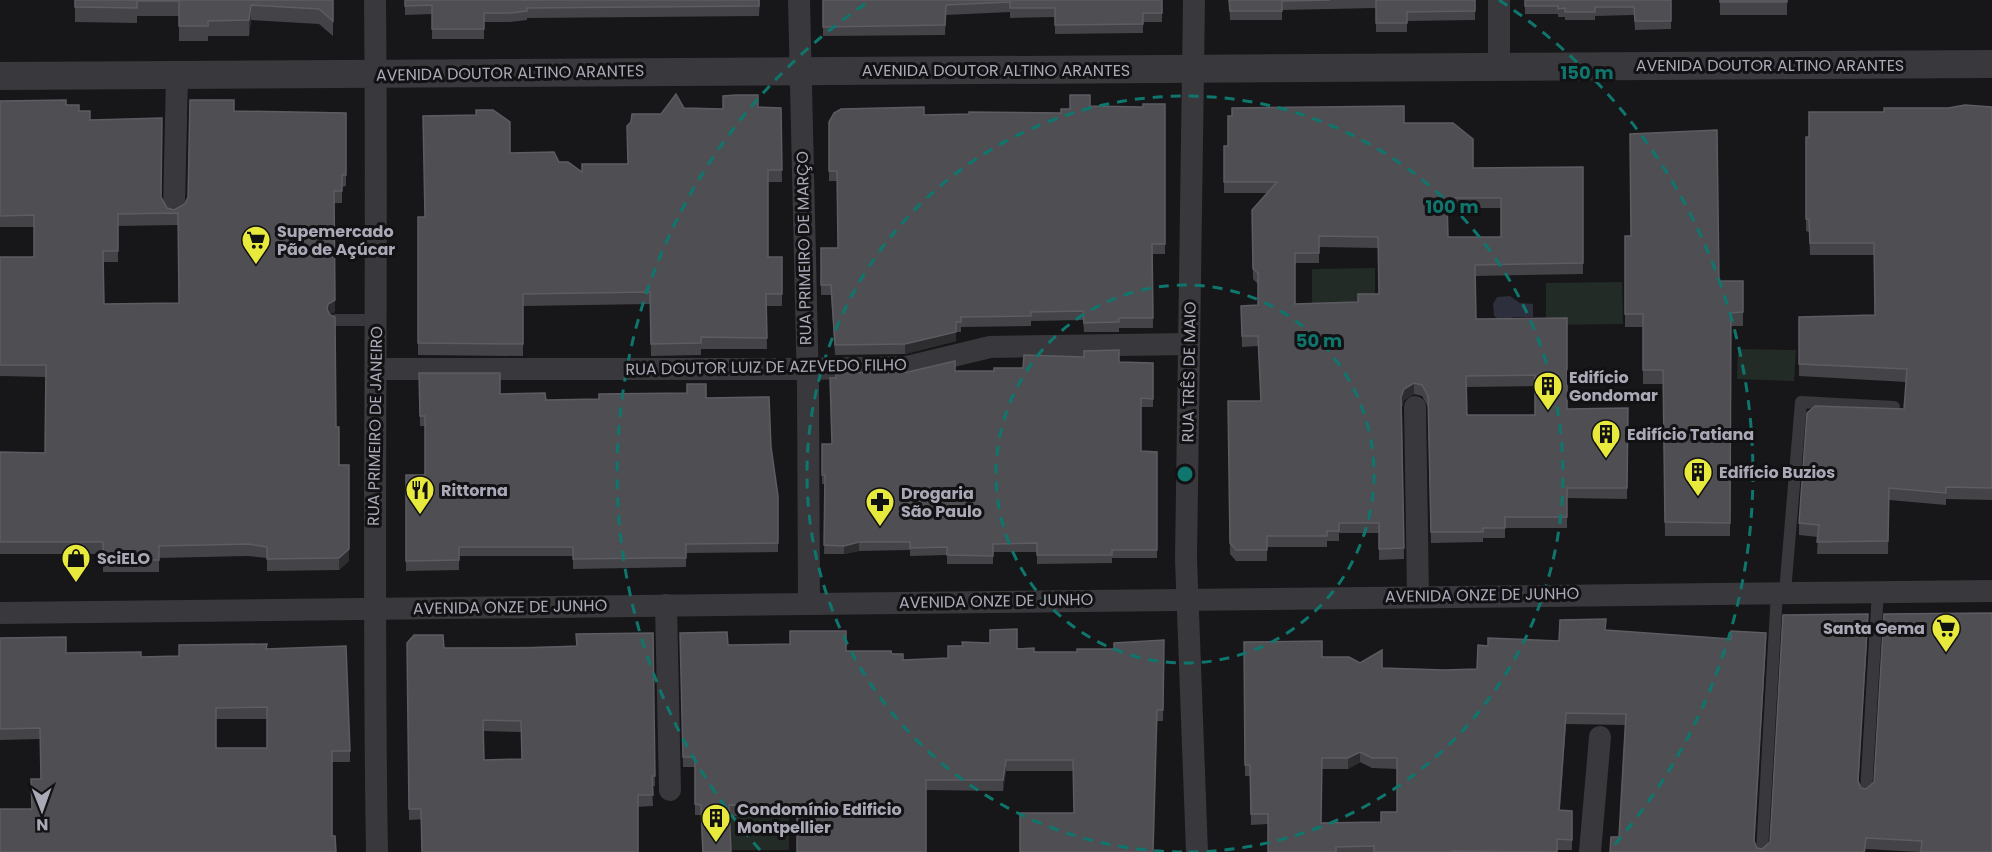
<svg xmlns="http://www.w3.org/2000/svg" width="1992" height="852" font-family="Poppins,sans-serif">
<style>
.green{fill:#232b27}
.water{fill:#2d303c}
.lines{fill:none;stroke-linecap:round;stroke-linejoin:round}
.service{stroke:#39383d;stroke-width:12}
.minor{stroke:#39383d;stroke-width:22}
.tertiary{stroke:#39383d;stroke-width:28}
.wall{fill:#444347;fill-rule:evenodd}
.shaded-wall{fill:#2d2c2f}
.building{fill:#4f4e53;stroke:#5d5c63;stroke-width:1.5;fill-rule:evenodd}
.ring{fill:none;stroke:#0f766e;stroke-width:3;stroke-dasharray:10 8}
.labels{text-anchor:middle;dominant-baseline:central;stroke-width:6;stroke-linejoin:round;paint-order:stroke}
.street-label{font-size:16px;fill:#aaa9b7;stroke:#121113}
.poi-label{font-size:16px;font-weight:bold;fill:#aaa9b7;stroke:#121113;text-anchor:start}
.centre{fill:#0f766e;stroke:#121113;stroke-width:3}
.ring-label{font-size:18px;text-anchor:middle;font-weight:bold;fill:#0f766e;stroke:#121113;stroke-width:6;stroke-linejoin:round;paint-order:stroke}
</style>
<rect width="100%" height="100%" fill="#171618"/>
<g class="green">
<path d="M1375 268V303H1312V269Z"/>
<path d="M1622 282 1623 324 1546 325V283Z"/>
<path d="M1738 349 1796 350 1794 381 1737 379Z"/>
<path d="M730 816H789V850H731Z"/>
</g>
<path class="water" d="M1510 296 1520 303 1533 304V317H1514L1502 321 1494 316 1493 304 1497 297Z"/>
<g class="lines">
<g class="service">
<path d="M335 320H377"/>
<path d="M1785 592 1801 402 1894 407"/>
<path d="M1866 792 1878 591"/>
<path d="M1762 852 1777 592"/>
</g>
<g class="minor">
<path d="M375 0C378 284 372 568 377 852"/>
<path d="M799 0 808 388 809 603"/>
<path d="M1194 0 1186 559 1197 852"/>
<path d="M1499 66V0"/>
<path d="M174 208 177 75"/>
<path d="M377 369H807L907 367 990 347 1189 344"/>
<path d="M1415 407 1418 595"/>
<path d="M666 605 670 790"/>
<path d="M0 613 1992 591"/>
<path d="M1590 852 1600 737"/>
</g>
<path class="tertiary" d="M0 76 1992 64"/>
</g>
<g class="wall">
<path d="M75 0H333V36L319 24 251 20 249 36H208V41H179V16H137V23L75 22Z"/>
<path d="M405 0H760L759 16 527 18V20L510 22H484V39H432V14L405 15Z"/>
<path d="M823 0H1162V22H1143V33L1055 34V17L1010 18V12L946 15 945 35 823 36Z"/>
<path d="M1229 0H1475V20L1407 21V32H1376V8L1282 10V20H1230Z"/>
<path d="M1525 0H1671V29L1635 30 1634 15 1595 16V20H1565V17H1558V14H1525Z"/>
<rect x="1720" y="0" width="67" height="15"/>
<path d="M0 101 66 105 79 111 90 120 161 197 167 208 174 210 185 204 234 111 346 113V186L342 187V203H334L335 312 330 314 336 427 349 561 339 570 267 571V558L248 556 159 558V572H103V554H0V452L45 453 46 377 0 376V257H34V227H0ZM178 225 179 303 104 304 103 262H118V226Z"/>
<path d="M1165 104V254H1152L1153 328H1119V332H1084L1083 320 1031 321V326L961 327V332H956V341L905 354 835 355 831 295H821V248H838L837 181H829V122L924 115 1061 113 1070 109 1090 106 1143 107Z"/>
<path d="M758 107 781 108 782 182H768V257H782V306H766L767 349H701V355L651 356 650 304 523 306V356L418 355V217H424L510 153 559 162 582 172 628 164 661 114 684 108 723 109Z"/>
<path d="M1992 107V500L1946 499V505L1889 500 1888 554H1817L1818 537 1799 535V523L1904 409 1906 382 1799 376V317L1875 315 1874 255H1810L1809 232 1806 231V137H1809L1884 112 1948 108Z"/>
<path d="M1404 123 1473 168 1583 167V274L1475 276 1476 319 1567 318V409L1628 408 1627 499 1567 498V528H1505V538H1483V542L1431 543 1428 407 1422 396 1414 394 1404 400 1402 407 1404 559 1379 560V533H1339V541H1327V547H1267V561H1236L1230 554 1228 401H1261L1258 346 1242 347 1241 316 1258 305V284L1253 279 1252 210 1268 193H1224V146ZM1447 208H1501V237H1448ZM1319 247 1378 248 1379 294 1358 302 1295 304V263H1319ZM1535 386V415H1467L1466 387Z"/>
<path d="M1625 236 1719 281H1743V326H1731L1730 536H1665L1663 384H1643V327H1625Z"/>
<path d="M1119 362 1153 363V407H1141V451L1157 452V558H1112V563L1037 564V552H993V564H947V555L910 556V550L859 551 844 554H824L825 484H822V444H832L955 371H994L1023 368Z"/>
<path d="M419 373 500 394 546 400 706 398 771 447 778 496V552L686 553V567L573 569V556H459V570L406 571V475H425V426H420Z"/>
<path d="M1868 625 1858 782 1861 788 1992 852H1919L1866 849 1865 852H1610L1619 837 1625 725 1566 724 1560 810 1572 811V850H1557V852H1268V824L1251 825 1250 776H1245L1244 642 1382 668 1445 670 1477 669 1488 646 1559 641 1606 630 1766 644 1754 842 1757 848 1762 849 1770 842ZM1360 762 1372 768 1397 769V812L1381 822 1321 823 1322 769H1348Z"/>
<path d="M653 633 655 786H652L653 806 409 820 407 643 444 648 576 646ZM483 731 521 732 522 759 484 760Z"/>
<path d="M680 633 728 645 892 654 903 660 948 658 1017 649 1034 652H1077L1114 649 1164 640 1163 721H1157L1074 813 1073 771H1006L1003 791 926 790 797 816H729L731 852H702L701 815H695V767H683Z"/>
<path d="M0 638 66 653 141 657 179 656 267 649 350 751V762H332V836L31 809 41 779 40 739 0 740ZM216 719H267V748H216Z"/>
</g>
<g class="shaded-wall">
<path d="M251 5V20L249 36V20Z"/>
<path d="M335 300V312L328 315 327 309 328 304Z"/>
<path d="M956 332V341L905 354V344Z"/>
<path d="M1414 383V394L1404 400 1401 407V397L1404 389Z"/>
<path d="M859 542V551L844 554V546Z"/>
<path d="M349 549V561L339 570V558Z"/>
<path d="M1868 614V625L1858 792V781Z"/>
<path d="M1766 633V644L1754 852V841Z"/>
<path d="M1566 713V724L1559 821V810Z"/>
<path d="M1360 752V762L1348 769V758Z"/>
<path d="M1006 760V771L1003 791V780Z"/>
</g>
<g class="building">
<path d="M75 0H333V21L319 9 251 5 249 20 208 21V26H179V1H137V8L75 7Z"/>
<path d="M405 0H759V6L527 8V11L510 13H484V29H432V5L405 6Z"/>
<path d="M823 0H1162V13H1143V24L1055 25V8H1010V2L946 5 945 25 823 27Z"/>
<path d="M1229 0H1330L1282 1V11H1230Z"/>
<path d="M1376 0H1475V11L1407 12V23H1376Z"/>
<path d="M1525 0H1671V21H1635L1634 7H1595V12H1565V8L1558 9V6H1525Z"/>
<rect x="1720" y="0" width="67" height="2"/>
<path d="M676 94 684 108 723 109V96L737 95H758V107L781 108 782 170H768V257H782V294H766L767 338 701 337V343L651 344 650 292 523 294V344L418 343V217H425L423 116 476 115V110H493L510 122V153L554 152 559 162H568L582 172V164H628L627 126 631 122 632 114H661Z"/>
<path d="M1070 95H1090V106L1143 107V104H1165V244H1152L1153 318H1119V322L1084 323 1083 311 1031 312V316L961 317V322H956V332L905 344 835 345 831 285H821V248H838L837 171H829V122L834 113 841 109 924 107V115L969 114V112L1061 113V109H1070Z"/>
<path d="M66 100V105H79V111H90V120L162 118 161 197 167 208 174 210 185 204 188 197 190 100H234V111L346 113V175H342V191H334L335 300 328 304 327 309 330 315 335 317 336 427H339V465H349V549L339 558 267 559V547L248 544 159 546V560H103V542H0V452L45 453 46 365H0V257H34V215L0 216V101ZM178 213 179 303 104 304 103 251H118V214Z"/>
<path d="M1965 105 1992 107V488L1946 487V493L1889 488 1888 541 1817 542 1819 525 1799 523 1807 413 1815 406 1904 409 1907 369 1799 364V317L1875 315 1874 243H1810L1809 220 1806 219V137H1809V112H1884V108H1948Z"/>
<path d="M1404 106V123H1453L1473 139V168L1583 167V263L1475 265 1476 319 1567 318V409L1628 408 1627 488H1567V517H1505V528H1483V532H1431L1428 396 1422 385 1414 383 1404 389 1401 397 1404 548 1379 549V523H1339V531H1327V536H1267V550H1236L1230 543 1228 401H1261L1258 336H1242L1241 306 1258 305V273L1253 269 1252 210 1277 182H1224V146H1228V116H1232V108ZM1447 198H1501V237H1448ZM1319 236 1378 237 1379 294H1358V302L1295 304V253H1319ZM1535 375V415H1467L1466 376Z"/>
<path d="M1717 130 1719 281H1743V312L1731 313 1730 523 1665 522 1663 370H1643V314H1625V236H1631L1630 134Z"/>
<path d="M1119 350V362L1153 363V399L1141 398V451L1157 452V550H1112V555H1037V543L993 544V556L947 555V547L910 548V542H859L844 546 824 545 825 475H822V444H832L830 378H836V373L908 372 955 361V371H994V368H1023L1024 355 1084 357V351Z"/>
<path d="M419 373H500V394L545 393 546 400 599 399V394L687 393V384H706V398L769 397 771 447 778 496V543L686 544V558H655L573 559V547H459V560L406 561V475H425V416H420Z"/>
<path d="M1992 613V852H1921L1922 841 1866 838 1864 852H1610L1611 837H1619L1626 714 1566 713 1559 810 1572 811V840L1557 839V852L1452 851V852H1374V846L1336 847V852H1268V814H1251L1250 765H1245L1244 642 1322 641V657H1349L1360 663 1382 650V668L1445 670 1477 669 1478 645 1488 646V638L1559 641 1560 620 1606 619 1605 630 1731 639V631L1766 633 1754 841 1757 848 1762 849 1770 842 1783 615 1868 614 1858 781 1861 788 1866 789 1874 782 1884 614ZM1360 752 1372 758H1397V812H1381V822L1321 823 1322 758H1348Z"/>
<path d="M1017 629V649L1034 648V652H1077V649H1114V643L1164 640 1163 710H1157L1153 852H1020V813H1074L1073 760H1006L1003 780H926V852H797V806L729 805 731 852H703L701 805 695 804V757H683L680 633 727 632 728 645 790 644V631H846V651H891L892 654H903V660L948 658V646H963L962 642 990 643V630Z"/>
<path d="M653 633 655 776H652L653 795H638V852H422L421 809H409L407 643 414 635H443L444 648H526L577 646 576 634ZM483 720 521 721 522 759 484 760Z"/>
<path d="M66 637V653L141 652V657L179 656V645L267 644 266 649 346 646 350 751H332V836H335L336 852H0V809H32L31 779H41L40 728 0 729V638ZM267 707V748H216V708Z"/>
</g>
<g class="ring">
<circle cx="1185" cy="474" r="189"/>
<path d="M1182 852A378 378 0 1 1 1188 852"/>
<path d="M760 850A568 568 0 0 1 871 0M1499 0A568 568 0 0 1 1610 850"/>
</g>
<defs>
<g id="supermarket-pin" transform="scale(1.5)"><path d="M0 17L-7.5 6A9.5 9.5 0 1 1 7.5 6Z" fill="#e8e93d" stroke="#121113"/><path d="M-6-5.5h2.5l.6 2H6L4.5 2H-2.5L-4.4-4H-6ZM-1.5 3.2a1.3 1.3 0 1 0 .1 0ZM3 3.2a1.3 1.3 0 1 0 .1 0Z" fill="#111"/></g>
<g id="building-pin" transform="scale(1.5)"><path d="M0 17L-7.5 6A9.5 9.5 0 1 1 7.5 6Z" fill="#e8e93d" stroke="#121113"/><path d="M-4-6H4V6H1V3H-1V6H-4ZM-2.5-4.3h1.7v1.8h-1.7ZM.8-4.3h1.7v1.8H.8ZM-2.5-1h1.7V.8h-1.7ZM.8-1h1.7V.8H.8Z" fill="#111"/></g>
<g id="restaurant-pin" transform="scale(1.5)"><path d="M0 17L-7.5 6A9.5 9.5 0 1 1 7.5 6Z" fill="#e8e93d" stroke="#121113"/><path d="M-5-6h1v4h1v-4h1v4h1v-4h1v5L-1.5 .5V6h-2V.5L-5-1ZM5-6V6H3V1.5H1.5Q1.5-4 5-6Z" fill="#111"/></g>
<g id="pharmacy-pin" transform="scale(1.5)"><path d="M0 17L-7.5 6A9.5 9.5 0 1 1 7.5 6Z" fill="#e8e93d" stroke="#121113"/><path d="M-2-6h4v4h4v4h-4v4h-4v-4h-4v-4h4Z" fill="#111"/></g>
<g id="shop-pin" transform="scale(1.5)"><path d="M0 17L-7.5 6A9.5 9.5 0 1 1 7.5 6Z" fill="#e8e93d" stroke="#121113"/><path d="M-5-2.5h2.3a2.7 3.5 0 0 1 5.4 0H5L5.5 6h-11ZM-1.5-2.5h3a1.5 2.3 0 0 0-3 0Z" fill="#111"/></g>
</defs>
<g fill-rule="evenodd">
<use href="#supermarket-pin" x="256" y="240"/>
<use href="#building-pin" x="1548" y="386"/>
<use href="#building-pin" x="1606" y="434"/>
<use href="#building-pin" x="1698" y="472"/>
<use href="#restaurant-pin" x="420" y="490"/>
<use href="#pharmacy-pin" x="880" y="502"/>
<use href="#shop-pin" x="76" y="558"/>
<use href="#supermarket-pin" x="1946" y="628"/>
<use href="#building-pin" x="716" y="818"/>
</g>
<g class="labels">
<g class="street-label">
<text x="1770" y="65">AVENIDA DOUTOR ALTINO ARANTES</text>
<text x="996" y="70">AVENIDA DOUTOR ALTINO ARANTES</text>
<text transform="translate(510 73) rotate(-1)">AVENIDA DOUTOR ALTINO ARANTES</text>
<text transform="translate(804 248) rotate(-91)">RUA PRIMEIRO DE MARÇO</text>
<text transform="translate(766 367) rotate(-1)">RUA DOUTOR LUIZ DE AZEVEDO FILHO</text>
<text transform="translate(1189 372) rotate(-89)">RUA TRÊS DE MAIO</text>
<text transform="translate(375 426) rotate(-89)">RUA PRIMEIRO DE JANEIRO</text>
<text transform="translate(1482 595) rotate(-1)">AVENIDA ONZE DE JUNHO</text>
<text transform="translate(996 601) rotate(-1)">AVENIDA ONZE DE JUNHO</text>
<text transform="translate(510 607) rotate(-1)">AVENIDA ONZE DE JUNHO</text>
</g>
<g class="poi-label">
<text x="277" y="231">Supemercado<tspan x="277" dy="18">Pão de Açúcar</tspan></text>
<text x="1569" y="377">Edifício<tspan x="1569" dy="18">Gondomar</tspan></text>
<text x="1627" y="434">Edifício Tatiana</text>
<text x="1719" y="472">Edifício Buzios</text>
<text x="441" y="490">Rittorna</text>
<text x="901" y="493">Drogaria<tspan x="901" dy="18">São Paulo</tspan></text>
<text x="97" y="558">SciELO</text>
<text x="1925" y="628" text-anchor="end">Santa Gema</text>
<text x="737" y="809">Condomínio Edificio<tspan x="737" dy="18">Montpellier</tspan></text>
</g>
</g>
<circle cx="1185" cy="474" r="9" class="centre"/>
<g class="ring-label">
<text x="1587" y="79">150 m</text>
<text x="1452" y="213">100 m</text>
<text x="1319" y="347">50 m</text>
</g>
<g transform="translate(42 810) rotate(179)" stroke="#121113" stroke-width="4.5" paint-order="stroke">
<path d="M0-4.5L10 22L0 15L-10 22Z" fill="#aaa9b7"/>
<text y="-9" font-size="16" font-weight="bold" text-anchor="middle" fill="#aaa9b7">N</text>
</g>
</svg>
